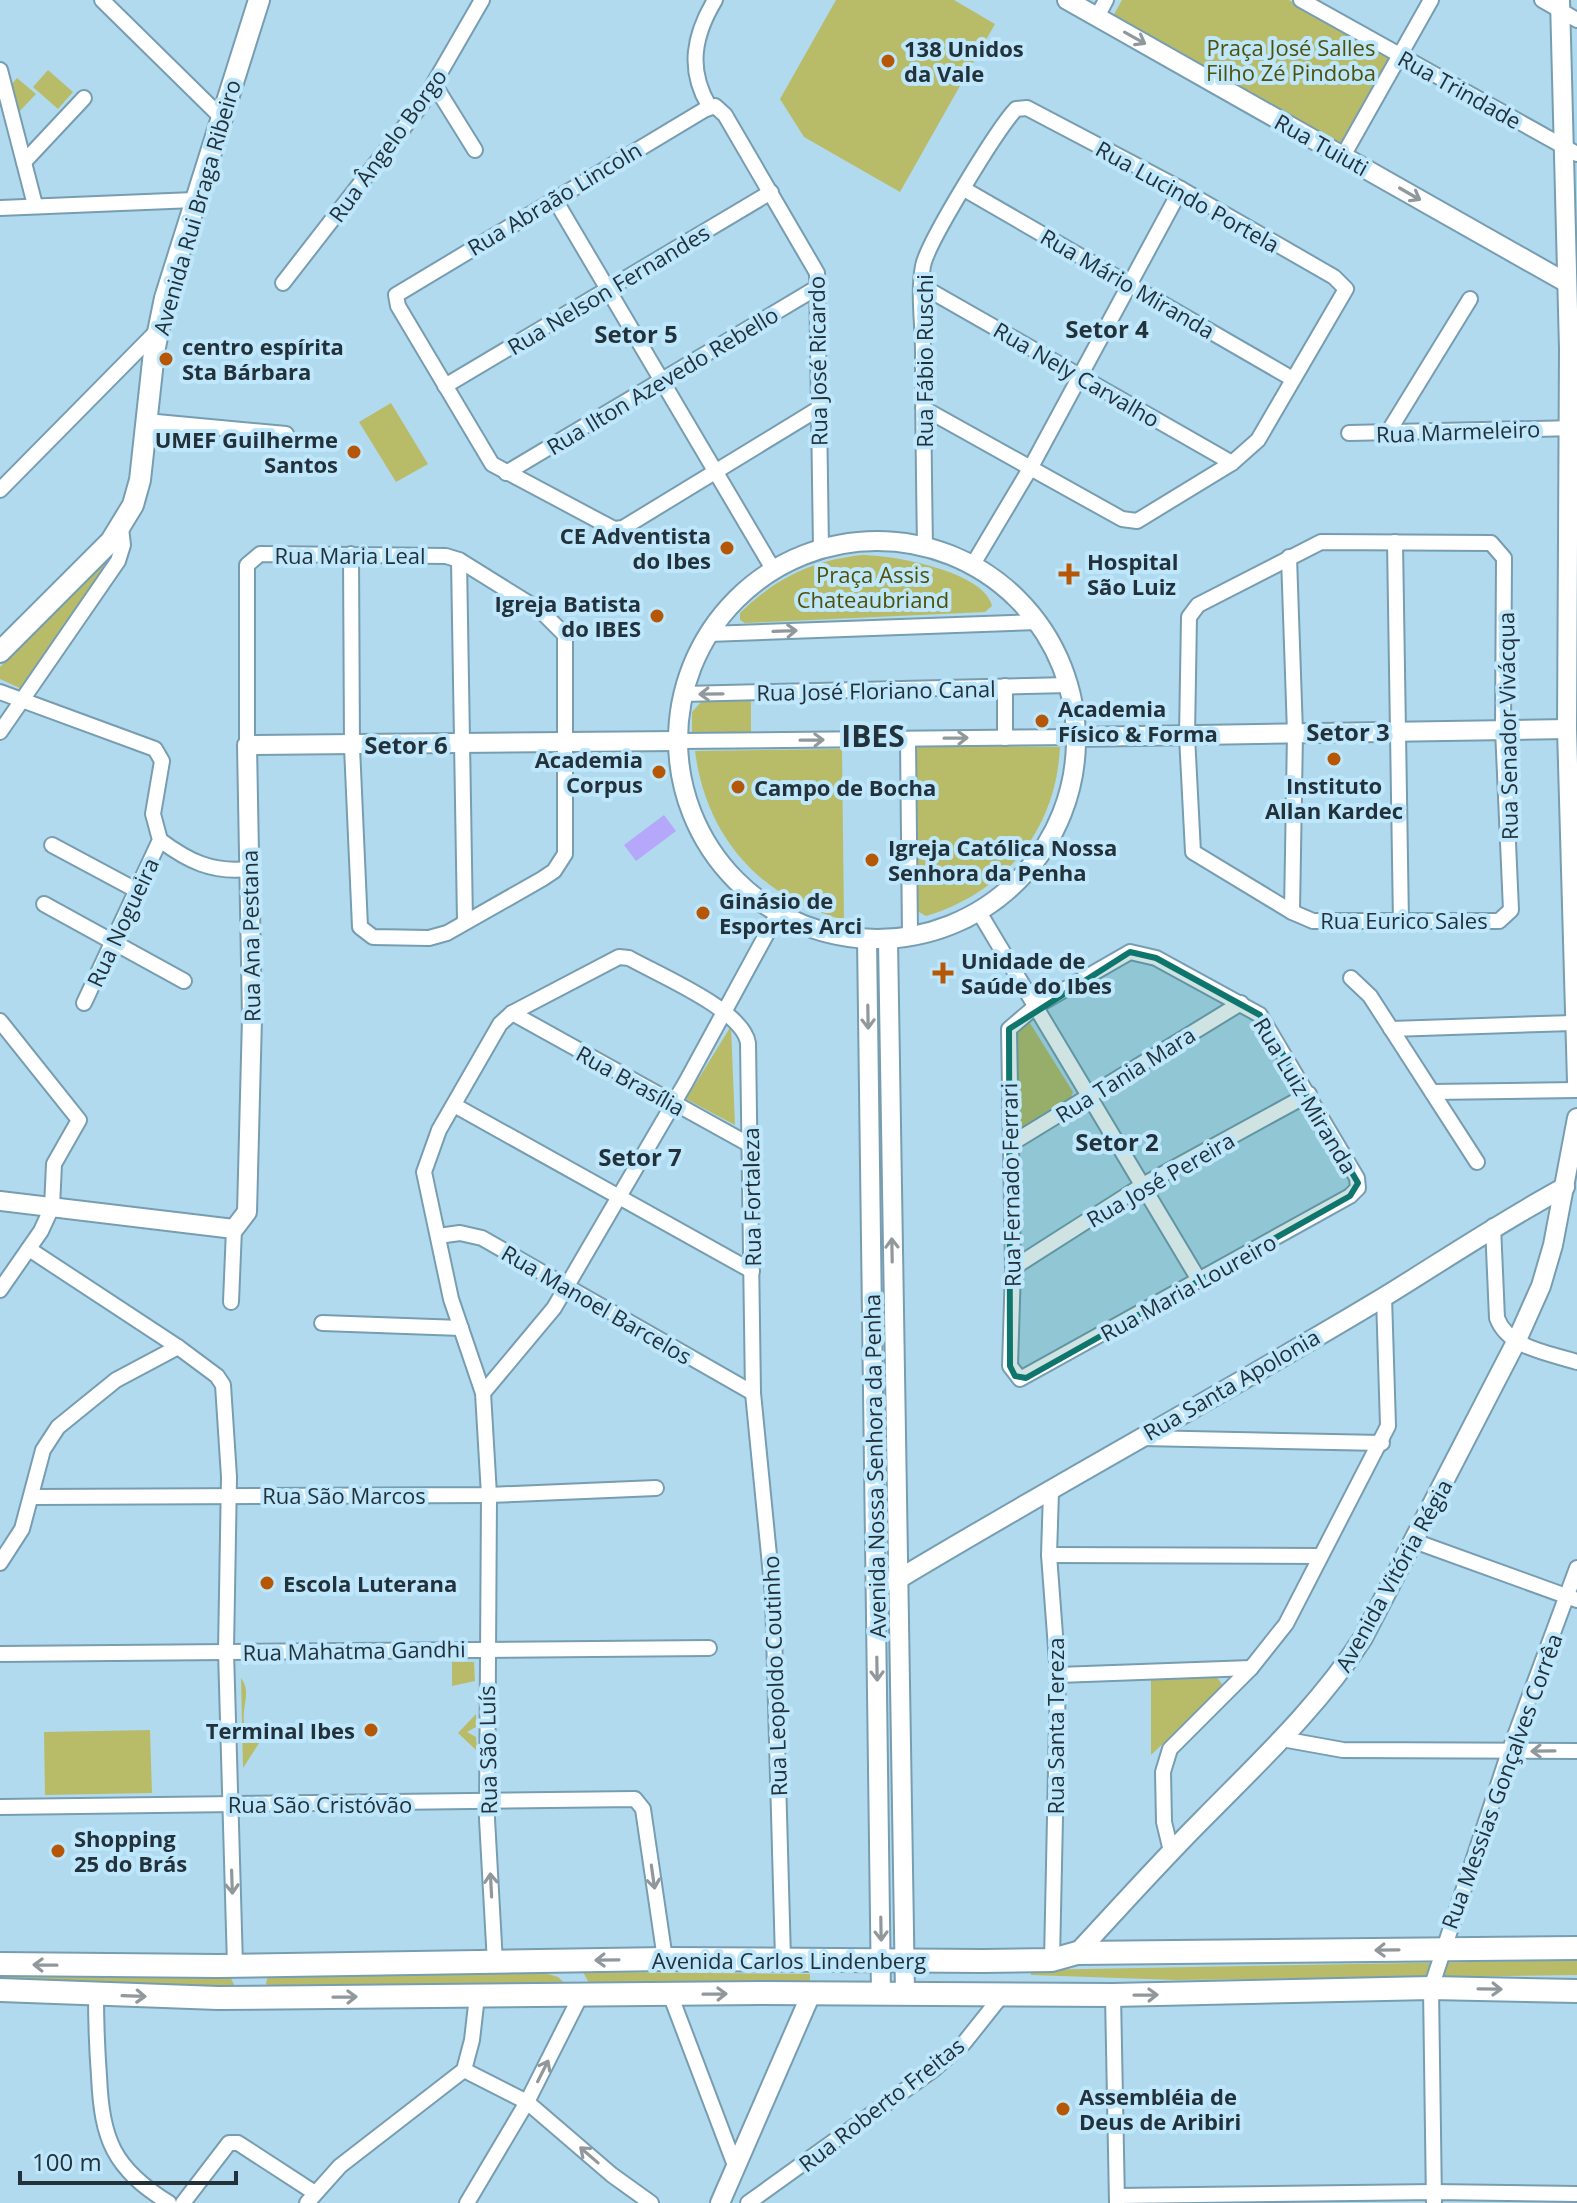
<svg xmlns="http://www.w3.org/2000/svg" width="1577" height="2203" font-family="'Open Sans',sans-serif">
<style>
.green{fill:#b8bc69}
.water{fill:#b5a7fa}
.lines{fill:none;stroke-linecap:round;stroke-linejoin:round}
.minor-casing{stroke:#779db1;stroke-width:18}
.tertiary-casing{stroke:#779db1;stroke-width:22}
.secondary-casing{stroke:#779db1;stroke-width:24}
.primary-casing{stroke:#779db1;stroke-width:26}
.minor{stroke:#fff;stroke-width:14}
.tertiary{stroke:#fff;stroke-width:18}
.secondary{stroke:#fff;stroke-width:20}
.primary{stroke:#fff;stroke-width:22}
.oneway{stroke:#90989c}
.marked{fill:#0f766e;fill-opacity:0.2;stroke:#0f766e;stroke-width:6;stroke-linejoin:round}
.poi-dot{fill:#b55707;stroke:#bfe7fc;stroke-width:3}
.labels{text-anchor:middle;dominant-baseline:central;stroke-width:8;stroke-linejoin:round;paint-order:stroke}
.park-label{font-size:22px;fill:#4f5108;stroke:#bfe7fc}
.poi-label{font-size:22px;font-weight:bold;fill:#22313a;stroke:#bfe7fc;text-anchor:start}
.street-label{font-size:22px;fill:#22313a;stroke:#bfe7fc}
.neighbourhood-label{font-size:24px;font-weight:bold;fill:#22313a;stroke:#bfe7fc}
.district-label{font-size:30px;font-weight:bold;fill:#22313a;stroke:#bfe7fc}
</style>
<rect width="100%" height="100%" fill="#b2daef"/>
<g class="green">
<path d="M836 0H954L995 24 900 192 804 137 780 99Z"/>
<path d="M1122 0H1289L1392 58 1342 147 1113 16Z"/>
<path d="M48 70 73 92 58 109 33 87Z"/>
<path d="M17 78 36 94 17 114 11 85Z"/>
<path d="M391 403 428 464 396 482 359 422Z"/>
<path d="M862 555C892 555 984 571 992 606L985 612 745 623 740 620V613C774 579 813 560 862 555Z"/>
<path d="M106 557 113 563 24 690 0 679V667Z"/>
<path d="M702 701H751V732L692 733V712Z"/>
<path d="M916 745 1060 747C1056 830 1005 892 926 916L917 911Z"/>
<path d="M842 749 844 920C760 898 706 837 695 751Z"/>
<path d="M877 972 881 986 883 1082H875L873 986Z"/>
<path d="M1028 1020 1073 1092 1070 1100 1020 1130 1014 1035 1018 1025Z"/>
<path d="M731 1026 735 1125 686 1099Z"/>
<path d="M452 1662H474L475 1681 452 1686Z"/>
<path d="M1216 1676 1222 1684 1219 1691 1151 1755V1678Z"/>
<path d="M241 1678C255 1695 234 1717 250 1734H265L243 1768Z"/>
<path d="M476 1714V1727L467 1732 476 1737 477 1751 458 1733Z"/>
<path d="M150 1730 152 1793 45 1795 44 1732Z"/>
<path d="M1577 1960V1975L1176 1980 1031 1975V1970Z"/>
<path d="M539 1971 558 1977 568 1986 268 1988 266 1983 268 1976Z"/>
<path d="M583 1972 810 1974V1983L590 1985Z"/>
<path d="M0 1976H230L236 1989 0 1983Z"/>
</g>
<path class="water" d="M664 815 676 831 636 861 624 845Z"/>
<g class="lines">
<g class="minor-casing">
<g id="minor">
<path d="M102 0 221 117"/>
<path d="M1301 0 1577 154"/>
<path d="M1542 0 1577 20"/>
<path d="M1097 17 1106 0"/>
<path d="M0 70 35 205"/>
<path d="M434 84 475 150"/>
<path d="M709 106C687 69 694 35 715 0"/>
<path d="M1343 156 1431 0"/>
<path d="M24 162 84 98"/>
<path d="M964 189 1291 378"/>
<path d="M554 198 773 569"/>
<path d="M0 208 194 200"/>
<path d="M283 283 422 104 482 0"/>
<path d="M922 286 1232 463"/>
<path d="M445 386 771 192"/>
<path d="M923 408 1122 519 1137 521 1232 463 1258 440 1346 289 1334 277 1181 189 1027 108 1016 109C998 128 927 243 923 266 918 293 923 324 923 352 923 417 924 482 925 547"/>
<path d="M818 409 623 528 614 529 492 464 398 306 396 295 704 110 715 106 725 115 817 273 821 549"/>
<path d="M146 421 286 434"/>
<path d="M1349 433 1576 428"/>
<path d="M1387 434 1470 299"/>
<path d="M506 473 818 287"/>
<path d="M0 490 157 331"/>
<path d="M1321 542 1491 543 1504 558 1503 729 1511 910 1499 921H1313L1292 912 1193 852 1187 736 1189 617 1198 605Z"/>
<path d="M1395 542 1401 923"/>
<path d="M1289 557 1295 733 1292 912"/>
<path d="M459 560 465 922"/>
<path d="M972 566 1031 467 1181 189"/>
<path d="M708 634 1038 622"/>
<path d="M0 692 155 749 162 761 153 814 160 840 84 1003"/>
<path d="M683 694 1069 685"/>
<path d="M0 732 118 561 123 545 121 528"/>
<path d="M1005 738V686"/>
<path d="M908 739 910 937"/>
<path d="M678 741 1077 737"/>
<path d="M247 745V565L260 554 446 556 459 560 541 611 565 635V854L554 871 542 879 447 933 429 938 373 937 360 927 352 747 351 554"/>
<path d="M160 840C188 861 212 873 249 869"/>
<path d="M52 845 136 890"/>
<path d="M44 904 184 981"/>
<path d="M979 912 1199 1280"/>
<path d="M1130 952 1156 958 1260 1015 1357 1178 1358 1188 1350 1196 1020 1379 1010 1366 1013 1268 1009 1029 1036 1006Z"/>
<path d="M1351 978 1370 996 1477 1162"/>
<path d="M512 1013 750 1145"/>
<path d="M0 1021 79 1120 54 1164 52 1207 41 1231 0 1290"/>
<path d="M1391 1029 1573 1023"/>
<path d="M1432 1092 1577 1090"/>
<path d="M454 1105 752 1271"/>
<path d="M1009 1145 1241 1003"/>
<path d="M1493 1226 1497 1318C1508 1348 1549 1353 1577 1362"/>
<path d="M438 1236 460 1233 482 1238 753 1393"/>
<path d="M29 1249 178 1347 217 1376 223 1385 229 1477 226 1651 235 1965"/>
<path d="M1013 1268 1143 1185 1309 1094"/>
<path d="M231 1302 234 1229"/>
<path d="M322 1323 461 1328"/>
<path d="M483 1393 554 1308 686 1082 778 913"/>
<path d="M1142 1438 1382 1443"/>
<path d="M1051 1492 1049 1555 1058 1675 1052 1960"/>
<path d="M32 1497 489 1495 656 1488"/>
<path d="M1414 1541 1577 1600"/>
<path d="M1049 1555 1320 1556"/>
<path d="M0 1563 22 1529 43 1450 58 1427 116 1380 178 1347"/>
<path d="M0 1654 709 1648"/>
<path d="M1058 1675 1251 1668"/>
<path d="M1282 1739 1343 1750 1577 1751"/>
<path d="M0 1807 635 1799 643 1809 665 1959"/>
<path d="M1171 1851 1164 1822 1163 1772 1170 1749 1251 1668 1286 1624 1388 1426 1384 1297"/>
<path d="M495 1963 487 1819 489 1495 483 1393 451 1299 424 1172 439 1130 500 1024 512 1013 619 957 629 958C659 975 743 1010 748 1043L753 1393 773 1596 783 1959"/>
<path d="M670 1994 736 2168"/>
<path d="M96 1995C96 2022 97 2049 99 2076 102 2140 113 2168 169 2203"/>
<path d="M1113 1995 1117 2203"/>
<path d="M464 2070 527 2102 612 2175 651 2203"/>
<path d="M1117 2196 1434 2192 1577 2194"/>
<path d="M183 2203 229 2143H238L315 2193"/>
<path d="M307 2203 340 2166 464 2070 472 2040 477 1996"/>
<path d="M467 2203 527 2102 581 1995"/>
<path d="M748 2203 933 2070 964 2043 1003 1994"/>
<path d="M1434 2203 1431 1988 1509 1752 1577 1568"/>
</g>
</g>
<g class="tertiary-casing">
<g id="tertiary">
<path d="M1067 0 1567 283"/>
<path d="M1560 0 1569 349 1567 729 1577 1082"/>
<circle cx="877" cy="740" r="199"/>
<path d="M1077 737 1567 729"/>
<path d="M867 939 881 1994"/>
<path d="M888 939 905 1993"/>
<path d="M0 1201 234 1229 247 1212 252 1018 247 745 678 741"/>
<path d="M891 1581 897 1580C1058 1483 1223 1394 1384 1297 1444 1260 1502 1221 1565 1187"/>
<path d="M1077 1953C1119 1908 1160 1862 1204 1818 1260 1761 1319 1706 1363 1638L1516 1342 1541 1286 1553 1245 1577 1118"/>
<path d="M720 2203 811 1994"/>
</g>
</g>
<g class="secondary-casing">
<path id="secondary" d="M0 652 111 541 133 505 140 480 154 352 165 298 259 0"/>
</g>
<g class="primary-casing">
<g id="primary">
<path d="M0 1964 218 1966 665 1959 983 1961 1052 1960 1077 1953 1577 1948"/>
<path d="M0 1990 218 1998 761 1993 1113 1995 1431 1988 1577 1991"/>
</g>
</g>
<use href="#minor" class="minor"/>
<use href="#tertiary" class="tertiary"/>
<use href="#secondary" class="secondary"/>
<use href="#primary" class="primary"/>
</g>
<defs><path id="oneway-shaft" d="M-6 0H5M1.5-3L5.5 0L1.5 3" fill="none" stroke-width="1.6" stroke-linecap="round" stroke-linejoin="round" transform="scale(2)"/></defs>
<g class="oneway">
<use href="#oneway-shaft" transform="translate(1135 38) rotate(29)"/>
<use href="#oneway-shaft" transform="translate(1410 194) rotate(30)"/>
<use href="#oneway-shaft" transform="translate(785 631) rotate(-2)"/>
<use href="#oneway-shaft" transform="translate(711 694) rotate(179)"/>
<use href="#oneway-shaft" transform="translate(956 738) rotate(-1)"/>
<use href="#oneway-shaft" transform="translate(812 740) rotate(-1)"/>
<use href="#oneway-shaft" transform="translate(868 1017) rotate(89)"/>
<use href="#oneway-shaft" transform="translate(892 1250) rotate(-91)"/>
<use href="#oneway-shaft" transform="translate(877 1669) rotate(89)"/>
<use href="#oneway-shaft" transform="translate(1543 1751) rotate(179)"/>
<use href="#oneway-shaft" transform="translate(653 1877) rotate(82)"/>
<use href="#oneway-shaft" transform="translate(232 1882) rotate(88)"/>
<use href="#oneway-shaft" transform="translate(491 1885) rotate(-93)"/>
<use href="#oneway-shaft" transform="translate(881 1929) rotate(89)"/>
<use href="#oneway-shaft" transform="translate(1387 1950) rotate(179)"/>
<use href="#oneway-shaft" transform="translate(607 1960) rotate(179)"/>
<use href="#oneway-shaft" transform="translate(45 1965) rotate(-179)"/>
<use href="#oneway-shaft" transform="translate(1490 1989) rotate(1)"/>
<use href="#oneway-shaft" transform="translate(715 1994) rotate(-1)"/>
<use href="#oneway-shaft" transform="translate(1146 1995) rotate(-1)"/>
<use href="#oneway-shaft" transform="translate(134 1996) rotate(2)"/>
<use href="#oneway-shaft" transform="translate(345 1997) rotate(-1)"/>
<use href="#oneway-shaft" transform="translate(543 2071) rotate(-63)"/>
<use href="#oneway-shaft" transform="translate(589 2155) rotate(-139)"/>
</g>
<path class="marked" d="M1130 952 1156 958 1260 1015 1358 1183 1350 1196 1026 1378 1015 1376 1010 1366 1009 1029Z"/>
<g class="poi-dot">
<circle cx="888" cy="61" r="8"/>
<circle cx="166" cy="359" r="8"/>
<circle cx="354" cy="452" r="8"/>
<circle cx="727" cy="548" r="8"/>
<path d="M1065 562h8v8h8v8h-8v8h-8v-8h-8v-8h8z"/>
<circle cx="657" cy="616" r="8"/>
<circle cx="1042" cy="721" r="8"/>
<circle cx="1334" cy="759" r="8"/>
<circle cx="659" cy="772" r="8"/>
<circle cx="738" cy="787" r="8"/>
<circle cx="872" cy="860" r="8"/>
<circle cx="703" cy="913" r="8"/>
<path d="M939 961h8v8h8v8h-8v8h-8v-8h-8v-8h8z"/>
<circle cx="267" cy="1583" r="8"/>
<circle cx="371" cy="1730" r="8"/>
<circle cx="58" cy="1851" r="8"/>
<circle cx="1063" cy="2109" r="8"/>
</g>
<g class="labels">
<g class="park-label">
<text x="1291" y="47">Praça José Salles<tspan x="1291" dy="25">Filho Zé Pindoba</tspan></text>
<text x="873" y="574">Praça Assis<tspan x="873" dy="25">Chateaubriand</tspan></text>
</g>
<g class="poi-label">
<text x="904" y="48">138 Unidos<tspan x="904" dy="25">da Vale</tspan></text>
<text x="182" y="346">centro espírita<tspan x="182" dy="25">Sta Bárbara</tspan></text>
<text x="338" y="439" text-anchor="end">UMEF Guilherme<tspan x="338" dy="25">Santos</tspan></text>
<text x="711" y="535" text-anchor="end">CE Adventista<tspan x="711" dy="25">do Ibes</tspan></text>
<text x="1087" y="561">Hospital<tspan x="1087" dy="25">São Luiz</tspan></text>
<text x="641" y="603" text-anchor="end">Igreja Batista<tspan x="641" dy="25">do IBES</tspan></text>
<text x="1058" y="708">Academia<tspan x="1058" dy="25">Físico &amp; Forma</tspan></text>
<text x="643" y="759" text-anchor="end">Academia<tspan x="643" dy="25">Corpus</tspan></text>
<text x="1334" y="785" text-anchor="middle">Instituto<tspan x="1334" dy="25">Allan Kardec</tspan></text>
<text x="754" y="787">Campo de Bocha</text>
<text x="888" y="847">Igreja Católica Nossa<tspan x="888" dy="25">Senhora da Penha</tspan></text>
<text x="719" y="900">Ginásio de<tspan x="719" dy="25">Esportes Arci</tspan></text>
<text x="961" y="960">Unidade de<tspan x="961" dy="25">Saúde do Ibes</tspan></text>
<text x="283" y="1583">Escola Luterana</text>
<text x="355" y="1730" text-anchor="end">Terminal Ibes</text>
<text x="74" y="1838">Shopping<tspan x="74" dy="25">25 do Brás</tspan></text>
<text x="1079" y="2096">Assembléia de<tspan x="1079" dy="25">Deus de Aribiri</tspan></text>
</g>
<g class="street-label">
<text transform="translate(1460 89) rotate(29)">Rua Trindade</text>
<text transform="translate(1322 144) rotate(29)">Rua Tuiuti</text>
<text transform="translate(387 145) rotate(-54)">Rua Ângelo Borgo</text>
<text transform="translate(1188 196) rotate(29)">Rua Lucindo Portela</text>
<text transform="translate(554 198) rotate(-31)">Rua Abraão Lincoln</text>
<text transform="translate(196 207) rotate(-74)">Avenida Rui Braga Ribeiro</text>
<text transform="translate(1128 283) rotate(30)">Rua Mário Miranda</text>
<text transform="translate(608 289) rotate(-31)">Rua Nelson Fernandes</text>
<text transform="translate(817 361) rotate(-91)">Rua José Ricardo</text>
<text transform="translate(924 361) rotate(-90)">Rua Fábio Ruschi</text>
<text transform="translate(1077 374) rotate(30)">Rua Nely Carvalho</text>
<text transform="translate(662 380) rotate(-31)">Rua Ilton Azevedo Rebello</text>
<text transform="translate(1458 431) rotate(-2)">Rua Marmeleiro</text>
<text x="350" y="555">Rua Maria Leal</text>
<text transform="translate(876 690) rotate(-1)">Rua José Floriano Canal</text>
<text transform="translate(1507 726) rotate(-91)">Rua Senador Vivácqua</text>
<text x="1404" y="920">Rua Eurico Sales</text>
<text transform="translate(122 922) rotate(-65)">Rua Nogueira</text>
<text transform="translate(250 936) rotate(-91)">Rua Ana Pestana</text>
<text transform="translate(1125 1074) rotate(-32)">Rua Tania Mara</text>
<text transform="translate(631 1080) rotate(29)">Rua Brasília</text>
<text transform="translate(1306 1095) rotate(59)">Rua Luiz Miranda</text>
<text transform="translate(1160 1179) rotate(-30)">Rua José Pereira</text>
<text transform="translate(1010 1185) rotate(-91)">Rua Fernado Ferrari</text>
<text transform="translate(751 1197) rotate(-91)">Rua Fortaleza</text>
<text transform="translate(1188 1287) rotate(-29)">Rua Maria Loureiro</text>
<text transform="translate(597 1304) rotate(30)">Rua Manoel Barcelos</text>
<text transform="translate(1231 1384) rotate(-30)">Rua Santa Apolonia</text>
<text transform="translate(874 1466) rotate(-91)">Avenida Nossa Senhora da Penha</text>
<text x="344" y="1495">Rua São Marcos</text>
<text transform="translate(1393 1575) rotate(-61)">Avenida Vitória Régia</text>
<text transform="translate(354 1650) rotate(-1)">Rua Mahatma Gandhi</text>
<text transform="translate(774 1676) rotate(-92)">Rua Leopoldo Coutinho</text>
<text transform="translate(1055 1726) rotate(-90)">Rua Santa Tereza</text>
<text transform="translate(487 1750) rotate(-91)">Rua São Luís</text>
<text transform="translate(1501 1781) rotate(-70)">Rua Messias Gonçalves Corrêa</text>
<text x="320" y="1804">Rua São Cristóvão</text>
<text x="789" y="1960">Avenida Carlos Lindenberg</text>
<text transform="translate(881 2104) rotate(-38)">Rua Roberto Freitas</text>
</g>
<g class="neighbourhood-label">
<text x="1107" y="328">Setor 4</text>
<text x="636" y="333">Setor 5</text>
<text x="1348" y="731">Setor 3</text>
<text x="406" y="744">Setor 6</text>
<text x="1117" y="1141">Setor 2</text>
<text x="640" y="1156">Setor 7</text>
</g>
<g class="district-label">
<text x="873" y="735">IBES</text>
</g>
</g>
<path d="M20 2171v12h216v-12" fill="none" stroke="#22313a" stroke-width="4"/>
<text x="32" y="2171" font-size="24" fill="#22313a" stroke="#bfe7fc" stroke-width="6" paint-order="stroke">100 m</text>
</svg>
